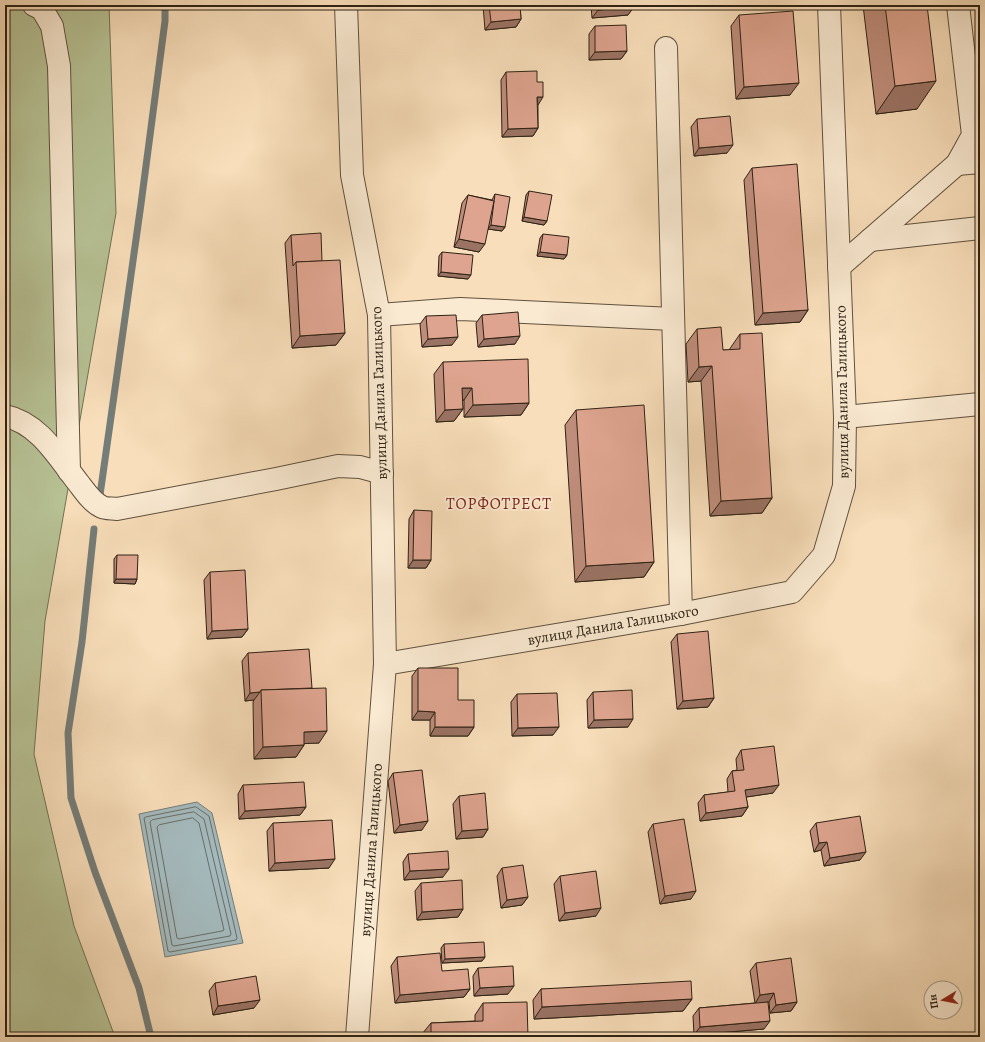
<svg xmlns="http://www.w3.org/2000/svg" width="985" height="1042" font-family="Alegreya,serif">
<style>
.green{fill:#b7c295;stroke:#727254}
.water{fill:#a4b9bc;stroke:#757d79}
.lines{fill:none;stroke-linecap:round;stroke-linejoin:round}
.shore{stroke:#696e68;stroke-width:1}
.stream{stroke:#757d79;stroke-width:7}
.minor-casing{stroke:#60513e;stroke-width:24}
.minor{stroke:#faead2;stroke-width:22}
.wall{fill:#bf8d7b;stroke:#2e2214}
.shaded-wall{fill:#9b7364;stroke:#2e2214}
.building{fill:#dea48f;stroke:#2e2214}
.labels{text-anchor:middle;dominant-baseline:central;stroke-width:3.5;stroke-linejoin:round;paint-order:stroke}
.street-label{font-size:15px;fill:#2e2214;stroke:#faead2}
.neighbourhood-label{font-size:16px;letter-spacing:1px;fill:#7a1f14;stroke:#faead2}
</style>
<rect width="100%" height="100%" fill="#f8deba"/>
<filter id="stains"><feTurbulence type="fractalNoise" baseFrequency=".005" numOctaves="4"/><feColorMatrix values="0 0 0 0 .2 0 0 0 0 .09 0 0 0 0 .02 0 0 0 .5 -.17"/></filter>
<radialGradient id="worn" r=".72"><stop offset=".6" stop-color="#630" stop-opacity="0"/><stop offset="1" stop-color="#630" stop-opacity=".3"/></radialGradient>
<path class="green" d="M5 5H109L116 213 45 621 34 754 74 926 115 1037H5Z"/>
<path class="water" d="M197 802 212 813 243 943 165 957 139 814Z"/>
<g class="lines">
<g class="shore">
<path d="M196 807 209 816 237 938 236 940 170 952 168 951 144 818 146 817Z"/>
<path d="M194 812 204 819 231 934 230 936 174 946 172 945 150 822 152 820Z"/>
<path d="M193 818 199 823 224 930 222 931 179 939 177 938 157 827 159 825Z"/>
</g>
<g class="stream">
<path d="M100 495 141 204 165 21V5"/>
<path d="M94 529 82 642 68 733 71 798 95 872 139 988 151 1037"/>
</g>
<g class="minor-casing">
<g id="minor">
<path d="M34 5 42 9 52 26 59 66 69 471"/>
<path d="M346 5 352 175 379 315 385 664 357 1037"/>
<path d="M666 48 681 614"/>
<path d="M957 164 980 162"/>
<path d="M870 240 980 228"/>
<path d="M839 267 957 164 973 135 958 5"/>
<path d="M379 315 460 309 673 319"/>
<path d="M5 416C40 423 59 459 80 485 86 493 93 503 102 507 106 509 113 508 117 509L276 479 338 466 360 467 382 473"/>
<path d="M845 417 980 404"/>
<path d="M385 664 681 614 792 592 824 555 844 486 845 417 829 5"/>
</g>
</g>
<use href="#minor" class="minor"/>
</g>
<g class="wall">
<path d="M483 5H520L521 19 516 27 485 30Z"/>
<path d="M591 5H633L628 15 592 18Z"/>
<path d="M863 5H927L917 109 876 114Z"/>
<path d="M739 15 790 95 736 99 731 26Z"/>
<path d="M595 26 627 51 621 59 589 60V34Z"/>
<path d="M506 72 538 105V128L533 136 502 137 501 80Z"/>
<path d="M697 119 727 153 694 156 691 127Z"/>
<path d="M752 168 808 310 800 322 755 325 744 180Z"/>
<path d="M529 191 547 221 544 225 522 221 526 195Z"/>
<path d="M495 194 505 227 502 231 488 229 479 252 454 247 462 203 468 195 492 200Z"/>
<path d="M543 234 567 255 564 259 537 256 540 238Z"/>
<path d="M291 235 345 333 336 345 292 348 285 243Z"/>
<path d="M442 252 468 279 438 276 439 256Z"/>
<path d="M482 315 515 344 478 347 476 323Z"/>
<path d="M426 316 452 345 422 347 420 324Z"/>
<path d="M697 329 723 350H729L740 334 772 498 762 513 710 516 701 381 688 382 686 344Z"/>
<path d="M443 362 529 403 521 415 464 417V400H462L463 409 454 421 436 422 434 374Z"/>
<path d="M576 410 654 562 644 577 575 582 565 425Z"/>
<path d="M414 510 431 560 426 568H408L409 519Z"/>
<path d="M117 555 137 579 135 584 114 583V559Z"/>
<path d="M210 572 248 629 242 637 207 639 204 580Z"/>
<path d="M677 634 714 698 708 707 677 709 671 642Z"/>
<path d="M248 653 312 688 319 743H304V745L296 757 254 759 253 702 254 700 245 701 242 661Z"/>
<path d="M418 668 474 727 468 736H430V720H412V676Z"/>
<path d="M593 692 628 727 588 728 587 700Z"/>
<path d="M517 694 553 735 512 736 511 702Z"/>
<path d="M741 750 773 793 746 797 748 807 742 816 700 821 698 803 704 795 728 792 727 779 732 771 737 770 736 759Z"/>
<path d="M393 773 422 830 394 833 388 781Z"/>
<path d="M243 785 306 807 300 815 239 819 238 794Z"/>
<path d="M459 796 488 829 483 837 456 839 453 804Z"/>
<path d="M273 823 329 868 269 871 267 831Z"/>
<path d="M816 823 860 860 824 866 821 850 814 852 810 831Z"/>
<path d="M653 824 691 899 660 904 648 832Z"/>
<path d="M408 854 443 877 404 880 403 862Z"/>
<path d="M502 868 528 897 522 905 501 908 497 876Z"/>
<path d="M560 876 596 916 559 921 554 884Z"/>
<path d="M421 883 463 909 458 917 417 920 415 891Z"/>
<path d="M444 944 485 957 482 961 442 963 441 948Z"/>
<path d="M397 957 442 971 470 989 464 997 395 1003 391 966Z"/>
<path d="M756 963 797 1002 791 1011 770 1013 769 1002 755 1003 764 1029 694 1035 693 1016 699 1008 755 1003 750 971Z"/>
<path d="M478 968 508 994 474 996 473 976Z"/>
<path d="M215 983 254 1008 213 1015 209 991Z"/>
<path d="M541 989 692 999 683 1011 534 1019 533 1000Z"/>
<path d="M483 1003 528 1037H422V1034L431 1023 475 1021V1015Z"/>
</g>
<g class="shaded-wall">
<path d="M634 7 628 15 592 18 598 10Z"/>
<path d="M521 19 516 27 485 30 491 22Z"/>
<path d="M627 51 621 59 589 60 595 52Z"/>
<path d="M936 81 917 109 876 114 895 86Z"/>
<path d="M799 83 790 95 736 99 744 87Z"/>
<path d="M537 97H543L538 105Z"/>
<path d="M538 128 533 136 502 137 508 129Z"/>
<path d="M733 145 727 153 694 156 699 148Z"/>
<path d="M524 217 547 221 544 225 522 221Z"/>
<path d="M491 225 505 227 502 231 488 229Z"/>
<path d="M459 239 485 244 479 252 454 247Z"/>
<path d="M540 252 567 255 564 259 537 256Z"/>
<path d="M441 272 471 275 468 279 438 276Z"/>
<path d="M808 310 800 322 755 325 763 313Z"/>
<path d="M345 333 336 345 292 348 300 336Z"/>
<path d="M520 336 515 344 478 347 484 339Z"/>
<path d="M458 337 452 345 422 347 428 339Z"/>
<path d="M712 366 701 381 688 382 699 367Z"/>
<path d="M462 388H472L464 400H454Z"/>
<path d="M529 403 521 415 464 417 473 405Z"/>
<path d="M463 409 454 421 436 422 445 410Z"/>
<path d="M772 498 762 513 710 516 721 501Z"/>
<path d="M413 560H431L426 568H408Z"/>
<path d="M654 562 644 577 575 582 586 566Z"/>
<path d="M116 579H137L135 584 114 583Z"/>
<path d="M248 629 242 637 207 639 212 631Z"/>
<path d="M260 692 254 700 245 701 250 693Z"/>
<path d="M714 698 708 707 677 709 683 701Z"/>
<path d="M418 711 435 712 430 720H412Z"/>
<path d="M633 719 628 727 588 728 594 720Z"/>
<path d="M435 727H474L468 736H430Z"/>
<path d="M559 727 553 735 512 736 518 728Z"/>
<path d="M327 731 319 743 295 744 304 732Z"/>
<path d="M304 745 296 757 254 759 263 747Z"/>
<path d="M779 785 773 793 740 798 745 790Z"/>
<path d="M306 807 300 815 239 819 245 811Z"/>
<path d="M748 807 742 816 700 821 706 813Z"/>
<path d="M428 821 422 830 394 833 400 825Z"/>
<path d="M488 829 483 837 456 839 462 831Z"/>
<path d="M827 842 821 850 814 852 819 843Z"/>
<path d="M866 852 860 860 824 866 830 858Z"/>
<path d="M335 859 329 868 269 871 275 863Z"/>
<path d="M449 869 443 877 404 880 410 871Z"/>
<path d="M696 891 691 899 660 904 665 896Z"/>
<path d="M528 897 522 905 501 908 507 900Z"/>
<path d="M601 908 596 916 559 921 565 913Z"/>
<path d="M463 909 458 917 417 920 422 912Z"/>
<path d="M485 957 482 961 442 963 445 959Z"/>
<path d="M514 986 508 994 474 996 480 988Z"/>
<path d="M470 989 464 997 395 1003 400 995Z"/>
<path d="M774 993 769 1002 755 1004 760 995Z"/>
<path d="M692 999 683 1011 534 1019 542 1007Z"/>
<path d="M260 1000 254 1008 213 1015 218 1006Z"/>
<path d="M797 1002 791 1011 770 1013 776 1005Z"/>
<path d="M770 1021 764 1029 694 1035 700 1027Z"/>
</g>
<g class="building">
<path d="M489 5H520L521 19 491 22Z"/>
<path d="M597 5H633L634 7 598 10Z"/>
<path d="M885 5H927L936 81 895 86Z"/>
<path d="M793 11 799 83 744 87 739 15Z"/>
<path d="M626 25 627 51 595 52V26Z"/>
<path d="M537 71V82H543V97H537L538 128 508 129 506 72Z"/>
<path d="M730 116 733 145 699 148 697 119Z"/>
<path d="M797 164 808 310 763 313 752 168Z"/>
<path d="M529 191 552 195 547 221 524 217Z"/>
<path d="M495 194 510 197 505 227 491 225Z"/>
<path d="M468 195 494 201 485 244 459 239Z"/>
<path d="M321 233 322 261 296 262 293 266 291 235Z"/>
<path d="M543 234 569 237 567 255 540 252Z"/>
<path d="M442 252 473 255 471 275 441 272Z"/>
<path d="M340 260 345 333 300 336 296 262Z"/>
<path d="M518 312 520 336 484 339 482 315Z"/>
<path d="M456 315 458 337 428 339 426 316Z"/>
<path d="M721 327 723 350 740 349V334L762 333 772 498 721 501 712 366 699 367 697 329Z"/>
<path d="M528 359 529 403 473 405 472 388H462L463 409 445 410 443 362Z"/>
<path d="M644 405 654 562 586 566 576 410Z"/>
<path d="M414 510 432 511 431 560H413Z"/>
<path d="M117 555H138L137 579H116Z"/>
<path d="M245 570 248 629 212 631 210 572Z"/>
<path d="M708 631 714 698 683 701 677 634Z"/>
<path d="M309 649 312 688 261 690 260 692 250 693 248 653Z"/>
<path d="M418 668H458V700H474V727H435V712L418 711Z"/>
<path d="M326 688 327 731 304 732V745L263 747 261 690Z"/>
<path d="M632 690 633 719 594 720 593 692Z"/>
<path d="M557 693 559 727 518 728 517 694Z"/>
<path d="M774 746 779 785 745 790 748 807 706 813 704 795 735 791 732 771 744 770 741 750Z"/>
<path d="M422 770 428 821 400 825 393 773Z"/>
<path d="M304 782 306 807 245 811 243 785Z"/>
<path d="M485 793 488 829 462 831 459 796Z"/>
<path d="M860 816 866 852 830 858 827 842 819 843 816 823Z"/>
<path d="M684 819 696 891 665 896 653 824Z"/>
<path d="M332 820 335 859 275 863 273 823Z"/>
<path d="M448 851 449 869 410 871 408 854Z"/>
<path d="M523 865 528 897 507 900 502 868Z"/>
<path d="M596 871 601 908 565 913 560 876Z"/>
<path d="M462 880 463 909 422 912 421 883Z"/>
<path d="M484 942 485 957 445 959 444 944Z"/>
<path d="M440 953 442 971 468 969 470 989 400 995 397 957Z"/>
<path d="M791 958 797 1002 776 1005 774 993 760 995 756 963Z"/>
<path d="M513 966 514 986 480 988 478 968Z"/>
<path d="M256 976 260 1000 218 1006 215 983Z"/>
<path d="M691 981 692 999 542 1007 541 989Z"/>
<path d="M527 1002 528 1037H431V1023L483 1021V1003Z"/>
<path d="M768 1002 770 1021 700 1027 699 1008Z"/>
</g>
<g class="labels">
<g class="street-label">
<text transform="translate(842 392) rotate(-91)">вулиця Данила Галицького</text>
<text transform="translate(379 393) rotate(-92)">вулиця Данила Галицького</text>
<text transform="translate(613 625) rotate(-10)">вулиця Данила Галицького</text>
<text transform="translate(371 850) rotate(-86)">вулиця Данила Галицького</text>
</g>
<g class="neighbourhood-label">
<text x="499" y="504">ТОРФОТРЕСТ</text>
</g>
</g>
<rect width="985" height="1042" fill="none" stroke="#f8deba" stroke-width="20"/>
<rect x="6" y="6" width="973" height="1030" fill="none" stroke="#2e2214" stroke-width="2"/>
<rect x="10" y="10" width="965" height="1022" fill="none" stroke="#2e2214"/>
<g transform="translate(943 1000) rotate(260)"><circle r="19" fill="#faead2" stroke="#a89a86"/>
<path d="M0-3L7 15L0 10L-7 15Z" fill="#8f2418"/>
<text y="-6" font-size="11" font-weight="bold" text-anchor="middle" fill="#2e2214">Пн</text>
</g>
<rect width="100%" height="100%" filter="url(#stains)"/>
<rect width="100%" height="100%" fill="url(#worn)"/>
</svg>
